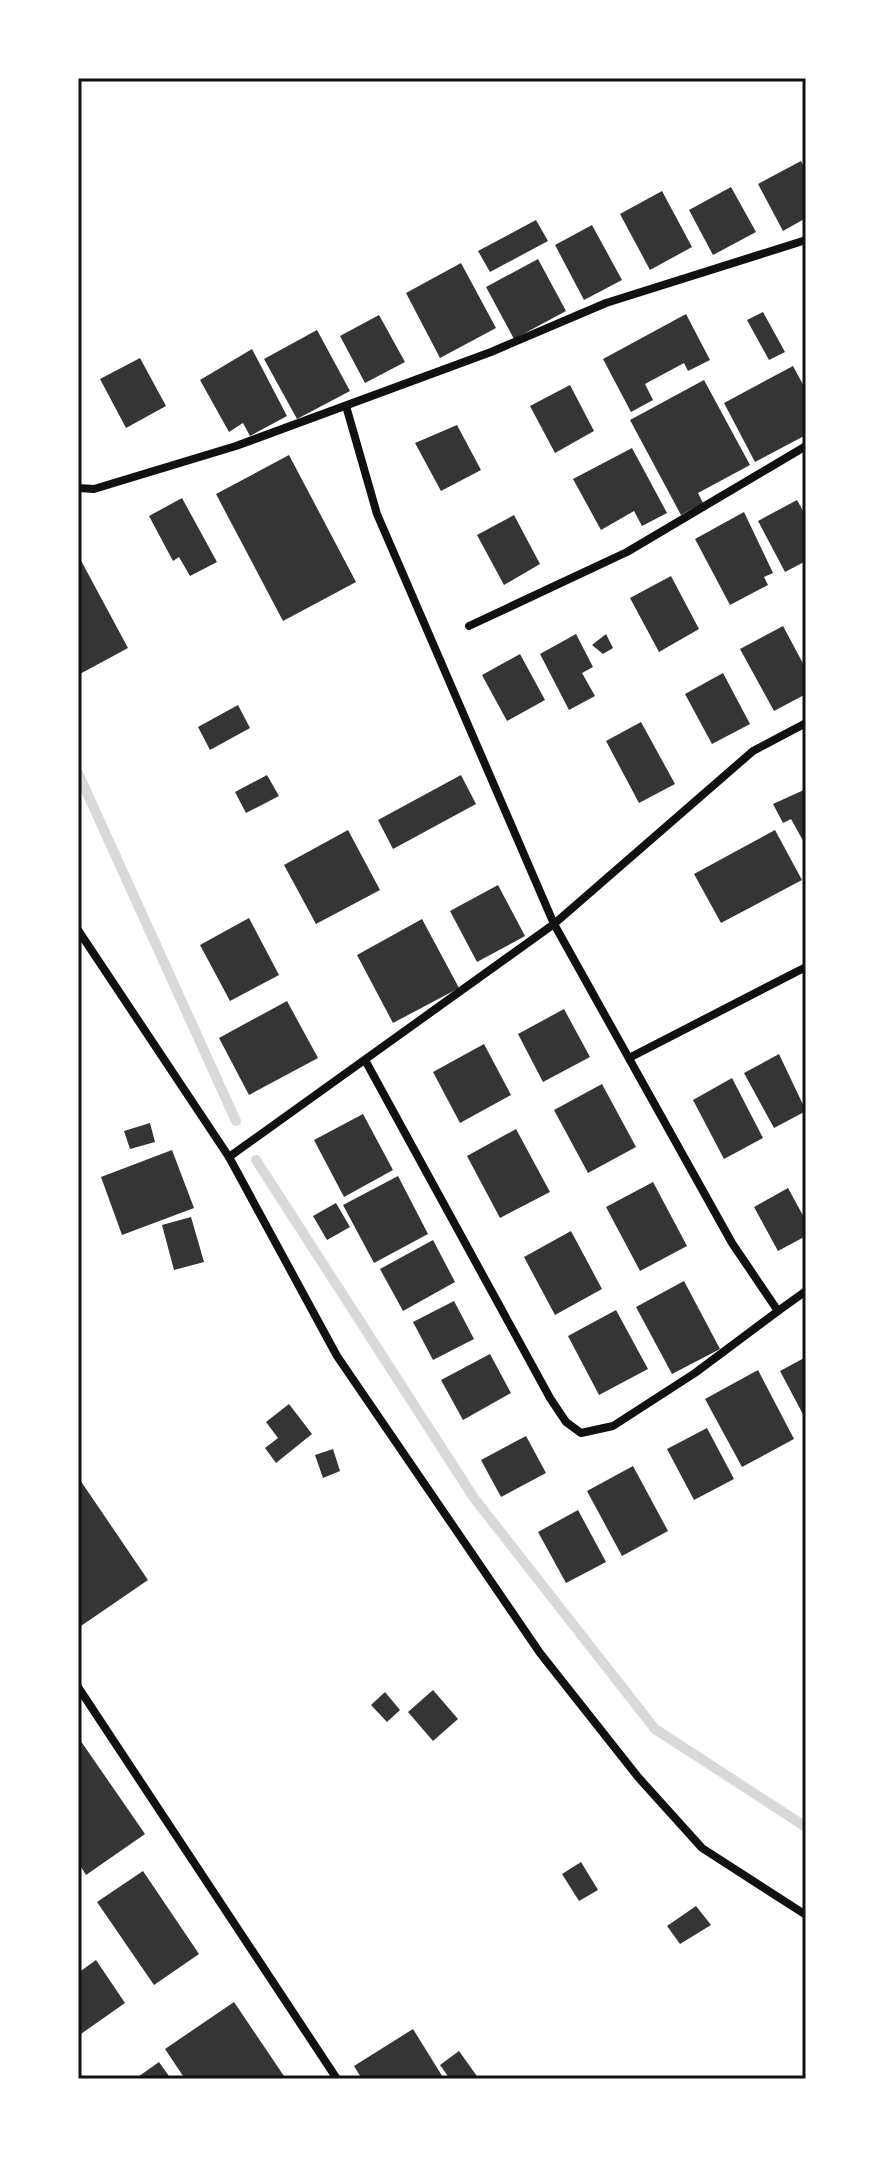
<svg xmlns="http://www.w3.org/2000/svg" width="884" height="2157" font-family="'Work Sans',sans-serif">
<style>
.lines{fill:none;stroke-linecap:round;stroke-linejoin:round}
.stream{stroke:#d9d9d9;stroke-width:10}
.building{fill:#353535}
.minor{stroke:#111;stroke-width:8}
.neatline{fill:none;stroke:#111;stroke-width:3}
</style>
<rect width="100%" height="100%" fill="#fff"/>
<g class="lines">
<g class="stream">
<path d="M78 773 236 1121"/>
<path d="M256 1160 474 1498 655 1729 806 1827"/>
</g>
</g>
<g class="building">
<path d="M801 161 806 171V218L783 231 758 184Z"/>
<path d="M731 187 756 232 713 255 689 210Z"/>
<path d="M662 191 692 247 650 270 620 214Z"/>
<path d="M536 220 548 241 490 272 478 251Z"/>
<path d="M592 225 622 280 584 300 555 245Z"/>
<path d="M538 259 566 311 514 339 486 287Z"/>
<path d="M461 263 496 328 440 358 406 293Z"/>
<path d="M763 312 785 352 769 360 747 320Z"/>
<path d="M686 314 710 360 688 371 684 363 645 384 653 400 631 412 603 359Z"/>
<path d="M379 315 405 362 365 383 340 336Z"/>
<path d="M317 330 350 391 297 419 264 359Z"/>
<path d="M252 349 287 416 250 436 243 423 229 432 200 380Z"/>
<path d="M140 358 166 406 126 428 100 379Z"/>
<path d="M793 366 806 390V435L755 462 724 403Z"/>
<path d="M704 380 750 465 698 493 703 503 681 515 630 420Z"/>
<path d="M570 385 594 431 555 453 530 406Z"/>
<path d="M457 425 481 470 441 491 415 443Z"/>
<path d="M632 448 667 513 642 526 634 511 601 530 573 479Z"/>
<path d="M289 455 356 582 283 621 216 494Z"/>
<path d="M182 498 217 562 190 576 179 557 173 561 149 516Z"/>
<path d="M797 500 806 516V561L785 572 758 521Z"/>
<path d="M744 512 773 573 764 577 768 585 730 605 695 539Z"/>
<path d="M514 515 540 564 504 585 477 535Z"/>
<path d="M78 555 128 648 78 675Z"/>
<path d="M671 576 699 629 659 652 630 598Z"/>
<path d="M783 626 806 669V694L774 711 740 649Z"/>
<path d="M576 634 593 667 582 673 595 696 569 710 540 654Z"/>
<path d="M606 634 613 648 603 654 592 645Z"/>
<path d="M520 654 545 700 507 721 482 675Z"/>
<path d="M723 673 750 724 712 744 685 694Z"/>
<path d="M238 705 250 728 210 750 198 727Z"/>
<path d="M641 722 675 784 639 803 606 741Z"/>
<path d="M267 775 279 796 246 813 235 792Z"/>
<path d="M461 775 476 804 393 849 378 820Z"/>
<path d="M806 789V846L791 819 783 823 773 804Z"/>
<path d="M348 830 380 890 316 924 284 865Z"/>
<path d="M775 830 802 880 721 923 694 874Z"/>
<path d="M498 885 525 936 477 962 450 911Z"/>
<path d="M249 918 279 975 230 1001 200 945Z"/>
<path d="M422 919 459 988 393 1023 357 955Z"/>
<path d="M287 1001 318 1058 249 1095 219 1038Z"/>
<path d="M564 1009 590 1057 543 1082 518 1034Z"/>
<path d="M484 1044 511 1095 460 1123 433 1072Z"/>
<path d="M779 1054 806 1111 774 1128 744 1073Z"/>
<path d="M732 1078 763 1138 724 1159 693 1100Z"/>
<path d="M602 1084 636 1147 588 1173 554 1110Z"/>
<path d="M363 1114 393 1170 344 1197 314 1140Z"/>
<path d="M150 1123 155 1142 130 1149 124 1131Z"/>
<path d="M516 1129 550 1192 500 1218 467 1156Z"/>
<path d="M172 1150 194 1208 122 1235 101 1177Z"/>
<path d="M398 1176 428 1234 374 1263 343 1205Z"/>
<path d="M653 1182 687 1246 640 1271 606 1207Z"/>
<path d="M788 1188 806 1221V1236L778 1251 754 1207Z"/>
<path d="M336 1203 350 1227 327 1240 313 1216Z"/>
<path d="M191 1217 204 1262 174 1270 162 1225Z"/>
<path d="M571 1231 602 1289 555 1315 524 1257Z"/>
<path d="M433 1240 455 1282 403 1311 380 1269Z"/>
<path d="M684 1281 720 1349 672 1374 636 1307Z"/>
<path d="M454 1301 474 1339 433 1360 413 1322Z"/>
<path d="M616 1310 648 1369 599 1395 568 1336Z"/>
<path d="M490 1354 511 1393 463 1420 441 1380Z"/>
<path d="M806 1357V1420L780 1371Z"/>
<path d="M758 1370 794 1439 742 1467 705 1399Z"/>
<path d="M289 1404 312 1434 276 1463 265 1448 278 1438 266 1422Z"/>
<path d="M707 1428 734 1479 694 1500 667 1449Z"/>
<path d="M526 1436 546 1473 501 1497 481 1460Z"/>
<path d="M333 1449 340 1471 323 1478 315 1455Z"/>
<path d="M633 1466 668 1531 622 1556 587 1491Z"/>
<path d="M78 1477 148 1580 78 1628Z"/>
<path d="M578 1510 606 1562 566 1583 538 1532Z"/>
<path d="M433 1690 458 1719 433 1741 408 1712Z"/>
<path d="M385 1692 400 1710 387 1722 371 1705Z"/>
<path d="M78 1737 145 1834 86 1875 78 1862Z"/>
<path d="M581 1862 598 1890 579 1901 562 1874Z"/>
<path d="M143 1871 199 1954 154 1985 97 1902Z"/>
<path d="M696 1906 711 1925 680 1944 667 1926Z"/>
<path d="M96 1960 125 2003 78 2036V1973Z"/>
<path d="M234 2002 286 2079H185L165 2049Z"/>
<path d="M413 2029 444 2079H362L354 2066Z"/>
<path d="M459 2051 479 2079H450L440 2065Z"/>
<path d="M159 2062 171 2079H135Z"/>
</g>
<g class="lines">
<g class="minor">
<path d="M346 406 377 514 554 924 732 1243 778 1311 806 1291"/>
<path d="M78 488 94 489 236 446 491 352 606 303 806 240"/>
<path d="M469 626 627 552 806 446"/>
<path d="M78 930 229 1157 337 1356 540 1653 638 1777 702 1848 806 1915"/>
<path d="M629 1058 806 967"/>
<path d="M365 1060 550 1398 566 1422 581 1433 613 1426 695 1373 778 1311"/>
<path d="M229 1157 554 924 753 751 806 723"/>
<path d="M78 1687 337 2079"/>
</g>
</g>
<rect width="884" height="2157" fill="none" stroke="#ffffff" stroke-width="160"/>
<rect x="80" y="80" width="724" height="1997" class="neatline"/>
</svg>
